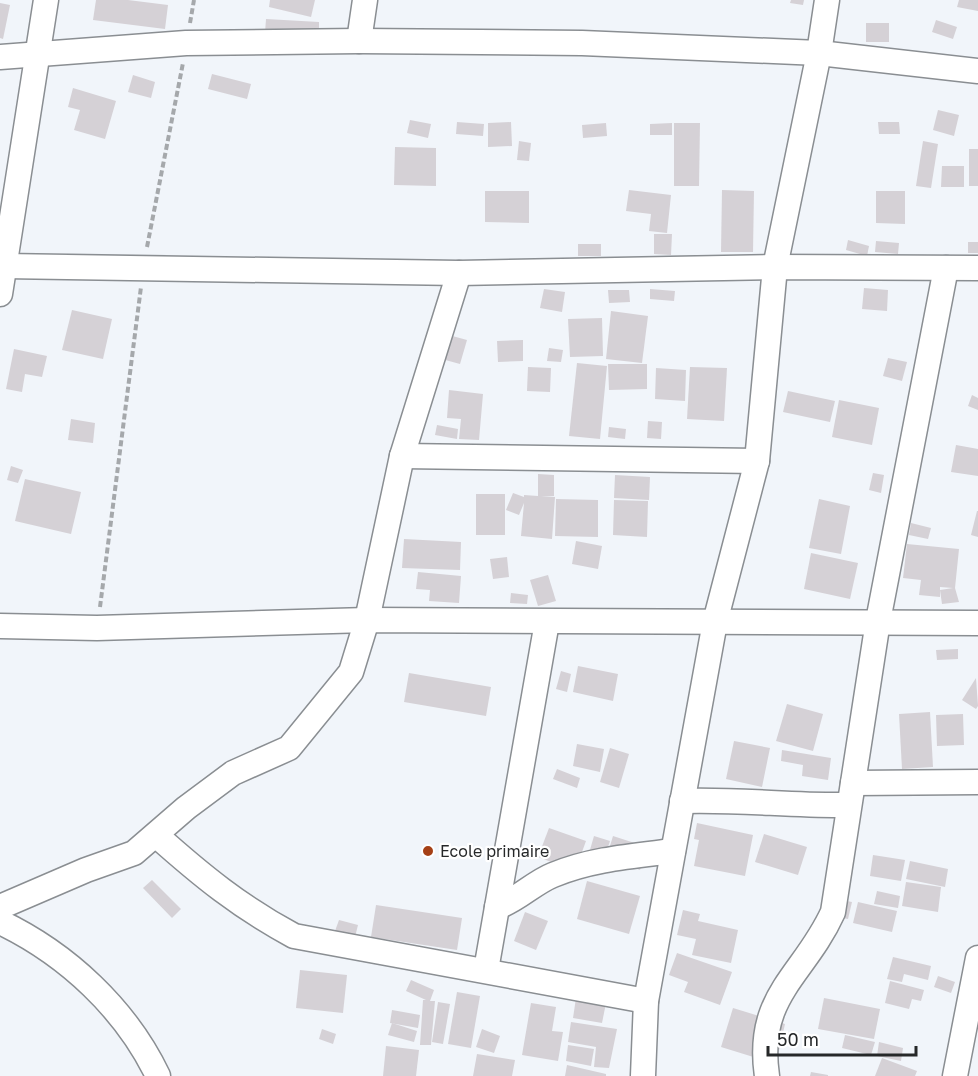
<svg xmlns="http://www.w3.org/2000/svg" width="978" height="1076" font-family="'Golos Text',sans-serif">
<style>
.building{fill:#d5d1d6}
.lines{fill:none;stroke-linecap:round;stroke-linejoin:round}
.minor-casing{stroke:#8a8e92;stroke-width:27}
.path{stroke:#a5a8ab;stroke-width:4;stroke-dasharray:6 3;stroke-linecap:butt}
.minor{stroke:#fff;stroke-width:24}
.poi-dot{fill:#a54016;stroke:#fff;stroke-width:2}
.labels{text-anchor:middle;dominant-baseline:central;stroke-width:4.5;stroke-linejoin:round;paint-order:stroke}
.poi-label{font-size:16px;fill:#262829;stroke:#fff;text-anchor:start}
</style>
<rect width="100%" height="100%" fill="#f1f5fa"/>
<g class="building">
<path d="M96 0H128L168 5 165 29 93 20Z"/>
<path d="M270 0H315L311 17 269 7Z"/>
<path d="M791 0H804L803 5 790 3Z"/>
<path d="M959 0H978V11L957 7Z"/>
<path d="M0 3 10 5 3 39 0 38Z"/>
<path d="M266 19 319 22V35L265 33Z"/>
<path d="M936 20 957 27 953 39 932 32Z"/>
<rect x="866" y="23" width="23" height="19"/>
<path d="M212 74 251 84 247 99 208 89Z"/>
<path d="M133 75 155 82 151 98 128 92Z"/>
<path d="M73 88 116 101 105 139 74 130 80 110 68 107Z"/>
<path d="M938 110 959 115 954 136 933 130Z"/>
<path d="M410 120 431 124 428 138 407 133Z"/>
<path d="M457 122 484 124 483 136 456 134Z"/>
<path d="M511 122 512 146 488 147V123Z"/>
<path d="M878 122H899L900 134H879Z"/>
<path d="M606 123 607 136 583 138 582 125Z"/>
<path d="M672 123V135H650V124Z"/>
<path d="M674 123H700L699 186H674Z"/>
<path d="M519 141 531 143 529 161 517 160Z"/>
<path d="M923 141 938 144 931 188 916 186Z"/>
<path d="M395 147 436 148V186L394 185Z"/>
<rect x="969" y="149" width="9" height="37"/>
<path d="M942 166H964V187H941Z"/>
<path d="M629 190 671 195 667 233 649 231 651 214 626 211Z"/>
<path d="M722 190 754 191 753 252H721Z"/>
<path d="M485 191H529V223L485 222Z"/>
<path d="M876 191H905V224L876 223Z"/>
<path d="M654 234H672L671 255 654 254Z"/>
<path d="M848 240 869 246 867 256 846 250Z"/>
<path d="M876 241 899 243 898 254 875 252Z"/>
<rect x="968" y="242" width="10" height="11"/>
<rect x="578" y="244" width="23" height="12"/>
<path d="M864 288 888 290 887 311 862 309Z"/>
<path d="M544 289 565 292 562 312 540 308Z"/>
<path d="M650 289 675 291 674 301 650 299Z"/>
<path d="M608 290H629L630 302 609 303Z"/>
<path d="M72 310 112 319 103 359 62 350Z"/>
<path d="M611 311 648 316 642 363 606 359Z"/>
<path d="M602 318 603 356 570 357 568 319Z"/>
<path d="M445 334 467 340 460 364 438 358Z"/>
<path d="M523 340V361L498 362 497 341Z"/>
<path d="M549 348 563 350 561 362 547 361Z"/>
<path d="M14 349 47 356 42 377 25 374 22 392 6 389Z"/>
<path d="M888 358 907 362 902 381 883 376Z"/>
<path d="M577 363 607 366 600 439 569 436Z"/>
<path d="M608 364H647V389L609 390Z"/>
<path d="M528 367 551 368 550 392 527 391Z"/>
<path d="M690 367 727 368 724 421 687 419Z"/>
<path d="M656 368 686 370 685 401 655 399Z"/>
<path d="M449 390 483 394 479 440 459 439 461 419 447 418Z"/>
<path d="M788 391 835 401 830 422 783 412Z"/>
<path d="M972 395 978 398V410L968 406Z"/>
<path d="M839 400 879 408 872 445 832 437Z"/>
<path d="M71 419 95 423 93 443 68 440Z"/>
<path d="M648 421 662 422 661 439 647 438Z"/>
<path d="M437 425 458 429 457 439 435 435Z"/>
<path d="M609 427 626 429 625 439 608 437Z"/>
<path d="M956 445 978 449V476L951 472Z"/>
<path d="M11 466 23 470 18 483 7 480Z"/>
<path d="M873 473 884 475 881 493 869 490Z"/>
<path d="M538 474 554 475V496H541L555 497 552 539 521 536 524 503 519 515 506 510 513 493 524 497V495L538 496Z"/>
<path d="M615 475 650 477 649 500 614 498Z"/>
<path d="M25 479 81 492 71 534 15 521Z"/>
<rect x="476" y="494" width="29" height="41"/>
<path d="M556 499 598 500V537L555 536Z"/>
<path d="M819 499 850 506 841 554 809 548Z"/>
<path d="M614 500 648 501 647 537 613 535Z"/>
<path d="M977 511H978V537L971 535Z"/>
<path d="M911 523 931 528 928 539 909 535Z"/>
<path d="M404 539 461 542 460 570 402 568Z"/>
<path d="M576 541 602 546 598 569 572 564Z"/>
<path d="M907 544 959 549 955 588 959 602 942 604 940 590 953 588 940 587V597L919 595 921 580 903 578Z"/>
<path d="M811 553 858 563 850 599 804 589Z"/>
<path d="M507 557 509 577 493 579 490 559Z"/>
<path d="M418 572 461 576 459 603 429 601 430 590 416 589Z"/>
<path d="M548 575 556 601 538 606 530 580Z"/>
<path d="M511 593 528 595 527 604 510 603Z"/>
<path d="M958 649V659L937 660 936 650Z"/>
<path d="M578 666 618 674 613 701 573 692Z"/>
<path d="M561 671 571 674 567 692 556 689Z"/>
<path d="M409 673 491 687 486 716 404 702Z"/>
<path d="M976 678 978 706 976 709 962 700Z"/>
<path d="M787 704 823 714 813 751 776 741Z"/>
<path d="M930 712 933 767 902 769 899 714Z"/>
<path d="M963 714 964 745 937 746 936 715Z"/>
<path d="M734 741 770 748 762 787 726 779Z"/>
<path d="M577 744 604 749 600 772 573 766Z"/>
<path d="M610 748 629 754 619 788 600 782Z"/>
<path d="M782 750 831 758 828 780 802 776 803 765 781 761Z"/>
<path d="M557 769 580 778 577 788 553 779Z"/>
<path d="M697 823 753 835 745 876 694 866 699 840 694 839Z"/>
<path d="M549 828 586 841 575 871 538 857Z"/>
<path d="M764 834 807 847 798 875 755 862Z"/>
<path d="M594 836 610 841 600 872 585 867Z"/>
<path d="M613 836 647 847 640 870 606 859Z"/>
<path d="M873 855 905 860 901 881 870 876Z"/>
<path d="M910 861 948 869 945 887 906 879Z"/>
<path d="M152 880 181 909 172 918 143 888Z"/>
<path d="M587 881 640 896 629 934 577 919Z"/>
<path d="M906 882 941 887 938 912 902 906Z"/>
<path d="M877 891 900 896 898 908 874 904Z"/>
<path d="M841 900 852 902 848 919 837 917Z"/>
<path d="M858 902 897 911 892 932 853 923Z"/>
<path d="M376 905 462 918 457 950 371 937Z"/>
<path d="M683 910 700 914 698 921 738 930 731 963 692 955 696 939 677 935Z"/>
<path d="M525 912 548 921 536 950 514 941Z"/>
<path d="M339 920 358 925 355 937 335 931Z"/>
<path d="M677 953 732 972 720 1005 684 992 688 982 669 975Z"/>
<path d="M893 957 931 966 928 980 904 974 902 982 887 979Z"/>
<path d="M300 970 347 975 343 1013 296 1008Z"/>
<path d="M938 976 955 982 951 993 934 987Z"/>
<path d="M411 980 434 990 430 1001H435L431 1045H420L423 1000H426L406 991Z"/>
<path d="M890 981 924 990 921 1001 912 999 909 1009 885 1003Z"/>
<path d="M457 992 480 996 471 1048 448 1044Z"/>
<path d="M576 998 606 1003 602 1023 573 1018Z"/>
<path d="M824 998 880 1009 874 1039 818 1029Z"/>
<path d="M438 1002 450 1004 443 1044 432 1042Z"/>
<path d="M531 1003 556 1007 552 1031 563 1032 558 1061 522 1055Z"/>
<path d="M733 1008 785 1024 776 1064 721 1047Z"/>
<path d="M392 1010 420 1015 418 1028 390 1023Z"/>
<path d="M571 1022 617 1029 609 1068 594 1067 596 1047 568 1042Z"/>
<path d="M392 1023 417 1031 414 1042 388 1035Z"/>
<path d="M322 1029 336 1034 333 1044 319 1039Z"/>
<path d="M482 1029 500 1036 494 1053 476 1047Z"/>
<path d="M845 1035 875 1042 871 1055 842 1048Z"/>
<path d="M879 1042 903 1048 901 1061 877 1056Z"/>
<path d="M568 1045 594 1049 591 1066 566 1061Z"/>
<path d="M386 1046 419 1050 416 1076H383Z"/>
<path d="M477 1054 515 1060 512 1076H473Z"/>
<path d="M882 1058 917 1071 915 1076H875Z"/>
<path d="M567 1065 606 1074V1076H565Z"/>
<path d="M811 1072 828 1075V1076H810Z"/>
</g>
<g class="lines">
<g class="minor-casing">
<g id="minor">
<path d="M359 41 365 0"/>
<path d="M0 57 186 43 359 41 582 43 819 53 978 71"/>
<path d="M4 266 459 273 775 267 978 268"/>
<path d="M0 294 46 0"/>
<path d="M402 456 757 461"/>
<path d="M0 626 97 628 367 620 978 623"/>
<path d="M853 783 978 782"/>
<path d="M682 801C738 799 793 806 848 805"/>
<path d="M156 835C202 876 240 907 294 936L646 1001"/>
<path d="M0 907 86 870 134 853 186 808 233 773 289 748 351 672 367 620 402 456 459 273"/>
<path d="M497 907C518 900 533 883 553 875 591 859 633 856 673 851"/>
<path d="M0 922C67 954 126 1009 158 1076"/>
<path d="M486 970 547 622"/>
<path d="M643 1076 646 1001 715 622 757 461 775 267 819 53 827 0"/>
<path d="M767 1076C755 995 804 976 833 912L878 621 946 268"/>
<path d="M955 1076 978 958"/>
</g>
</g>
<g class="path">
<path d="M190 23 194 0"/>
<path d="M147 247 183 63"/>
<path d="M100 607 141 287"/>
</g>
<use href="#minor" class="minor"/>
</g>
<circle class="poi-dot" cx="428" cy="851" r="6"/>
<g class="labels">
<g class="poi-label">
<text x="440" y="851">Ecole primaire</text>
</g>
</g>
<path d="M768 1046v9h148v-9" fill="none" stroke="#262829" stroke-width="3"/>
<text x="777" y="1046" font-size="18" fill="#262829" stroke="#ffffff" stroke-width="4.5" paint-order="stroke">50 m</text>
</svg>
